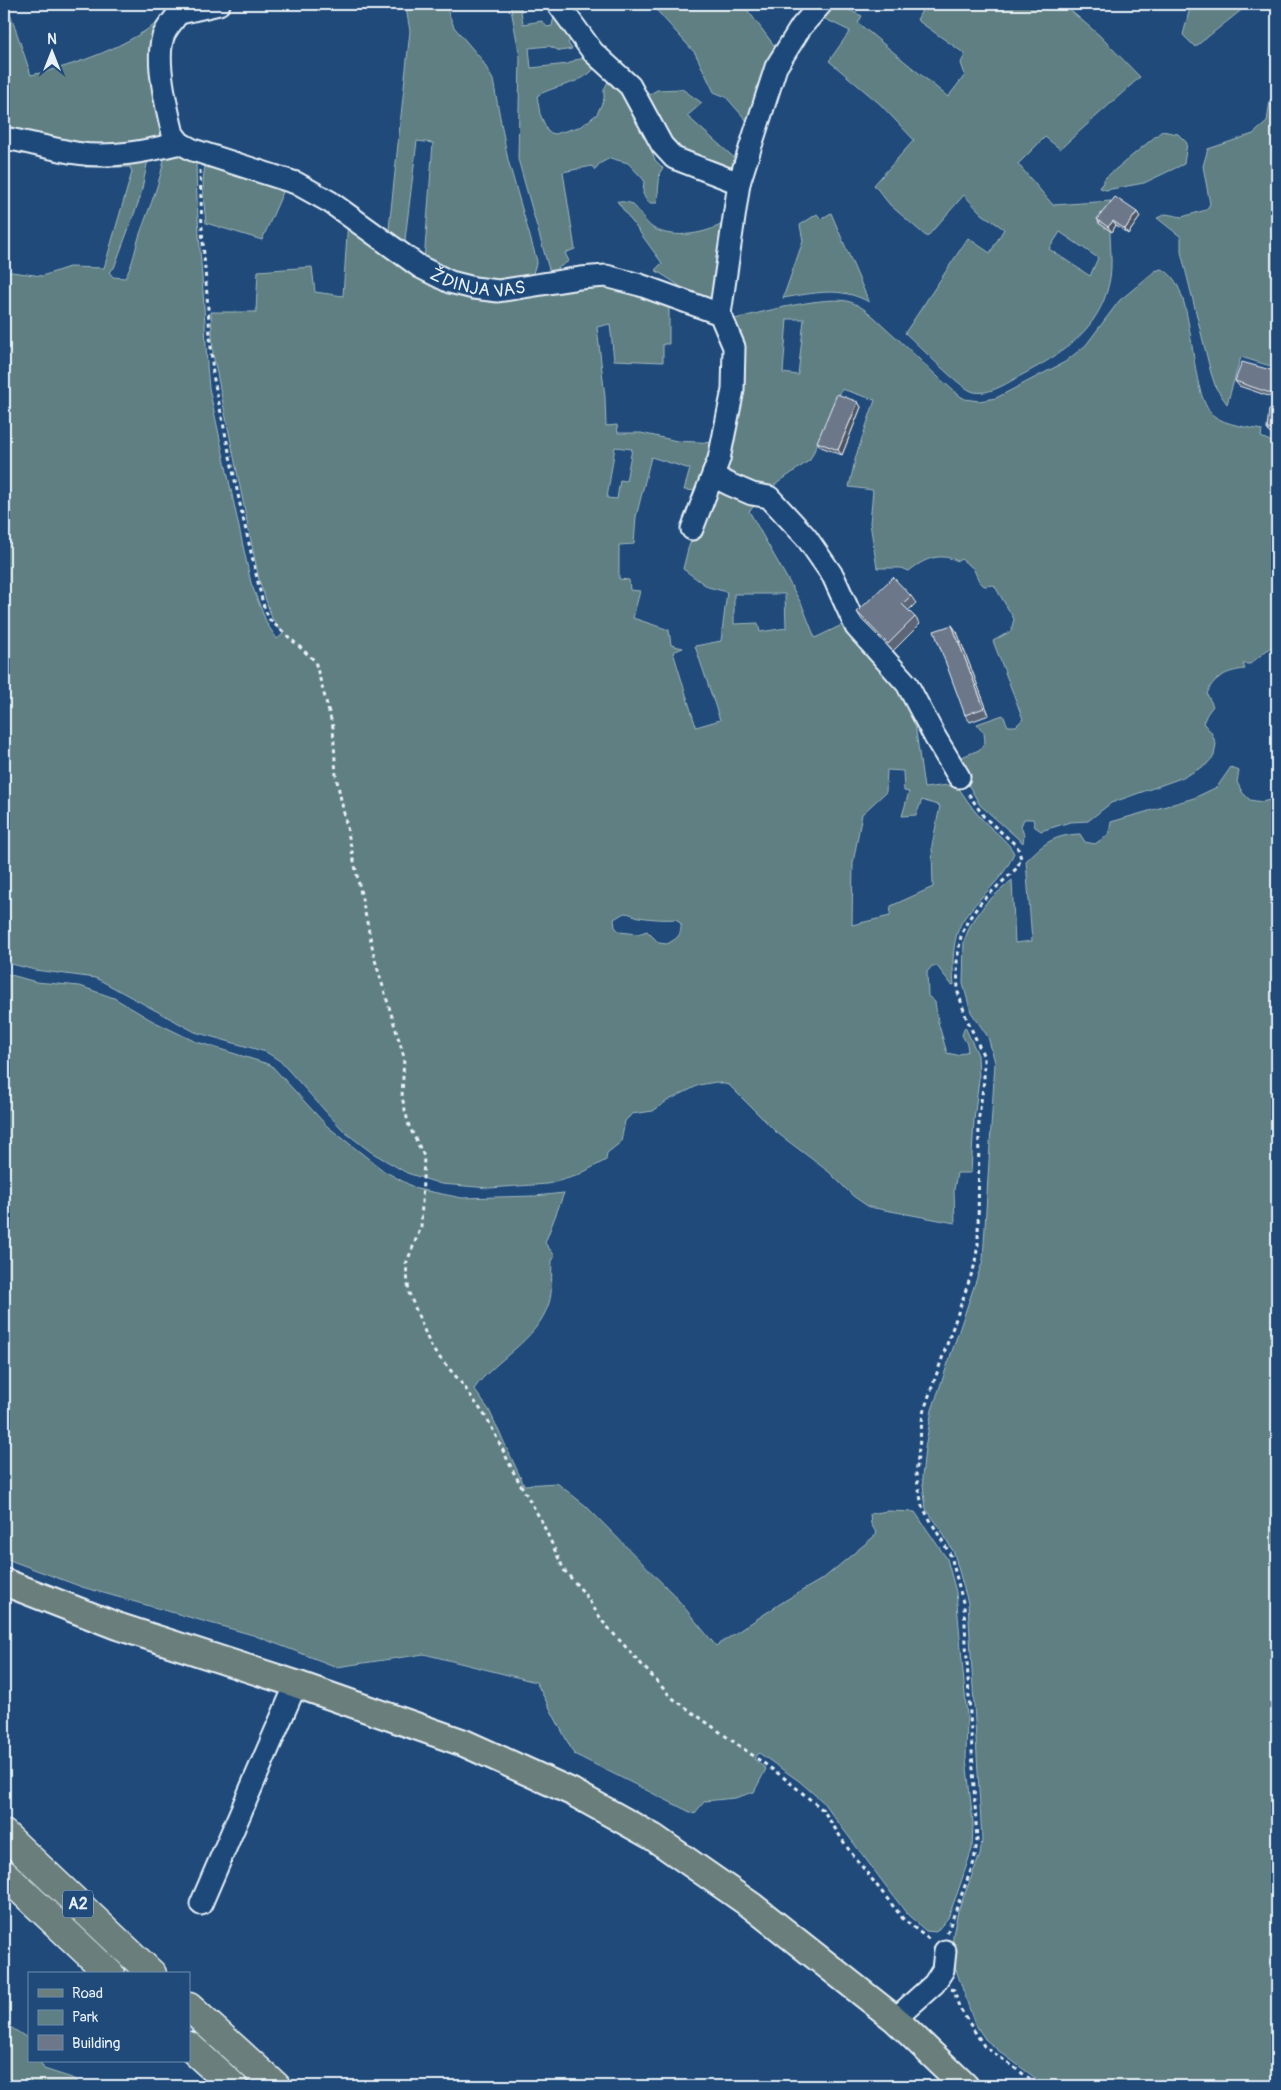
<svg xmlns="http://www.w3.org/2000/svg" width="1281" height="2090" font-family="Pangolin,sans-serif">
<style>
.green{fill:#5e7f83;stroke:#a3b8be;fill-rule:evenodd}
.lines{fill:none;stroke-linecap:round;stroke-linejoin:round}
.minor-casing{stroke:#e8f1f8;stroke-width:25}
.major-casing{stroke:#e8f1f8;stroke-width:30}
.highway-casing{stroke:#e8f1f8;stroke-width:31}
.path{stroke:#e8f1f8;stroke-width:3;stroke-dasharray:4 4;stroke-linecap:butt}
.minor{stroke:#1f4a7a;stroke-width:21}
.major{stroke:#6b7f7c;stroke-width:26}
.highway{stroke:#6b7f7c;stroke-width:28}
.wall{fill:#5d6677;stroke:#e8f1f8}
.shaded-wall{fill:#4c5361;stroke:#e8f1f8}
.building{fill:#6c778a;stroke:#e8f1f8}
.labels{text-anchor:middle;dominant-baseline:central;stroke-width:4.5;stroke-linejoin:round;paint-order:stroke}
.shield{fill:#1f4a7a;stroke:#acbfd2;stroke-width:1}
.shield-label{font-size:16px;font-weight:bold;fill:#e8f1f8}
.street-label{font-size:18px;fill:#e8f1f8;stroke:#1f4a7a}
</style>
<rect width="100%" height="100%" fill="#1f4a7a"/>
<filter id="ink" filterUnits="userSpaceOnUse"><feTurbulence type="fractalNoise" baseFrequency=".02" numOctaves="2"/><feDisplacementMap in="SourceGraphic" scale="10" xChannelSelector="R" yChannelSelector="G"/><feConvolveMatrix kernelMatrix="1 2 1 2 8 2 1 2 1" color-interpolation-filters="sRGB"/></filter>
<g filter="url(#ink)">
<g class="green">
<path d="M4 4H7L31 75C78 65 128 46 165 17L164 138 107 149 4 130Z"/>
<path d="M367 4H445L454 27 482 60 493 80 508 160 537 261 533 273 526 280 475 282 424 262 433 143 417 141 404 248 388 238 410 31 406 8Z"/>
<path d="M510 4H520L523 24 542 21 547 27 552 26 554 16 571 39 568 43 572 49 560 51 549 46 529 48 531 68 568 64 575 60 586 58 595 68C579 86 556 84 537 96L540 114 548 132 555 134 582 126 597 114 604 99V90L611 75 632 97 655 160 663 168 660 172 657 203H649L643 194 644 180 628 163 610 158 599 164 595 170 592 166 563 172 575 249 565 253 569 261 550 273 518 159 520 57Z"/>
<path d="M651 4H743L779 52 753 128 726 97 714 92 695 53Z"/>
<path d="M825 4H836L862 16 858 23 948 97 965 75 961 63 965 54 917 20 925 4H1063L1099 35 1140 77 1060 149 1045 137 1018 164 1053 205 1111 201 1098 223 1110 230C1110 247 1113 267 1109 283 1099 331 1060 355 1020 376 1007 383 990 395 974 392 960 389 918 344 905 333L968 238 990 253 1004 229 982 214 964 195 927 237 890 205 874 185 914 140 880 104 829 61 850 31 819 16ZM1060 232 1098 258 1090 276 1049 249Z"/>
<path d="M1191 4H1249L1195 47 1183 35Z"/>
<path d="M682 89 702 103 687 116 739 162 735 167 716 166 677 154 644 98 657 90Z"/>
<path d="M1277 93V368L1241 357 1227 404 1216 388 1211 373 1181 252V237L1157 218 1166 214 1182 217 1206 210 1210 204 1203 166 1208 149 1253 134 1267 122 1270 100Z"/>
<path d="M1162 131 1178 134 1187 143 1184 164 1144 183 1106 190 1100 188 1105 178Z"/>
<path d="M165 154H186L196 157C196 208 201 257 204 307 206 335 206 361 209 388L251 583 267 624 277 639 283 634 272 618 259 580 213 354 211 312H256L258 271 312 267 315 292 343 296 348 219 443 284 605 282 631 288 669 308V344H663V362L614 360 610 324 597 327 605 397 606 426 617 425 618 433H641L677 441 717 443 699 491 684 490 690 469 651 457 636 517 634 544 619 545V579L629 580 630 590 640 591 633 618 669 630 671 645 683 648 673 652 696 727 720 720 695 646 721 641 727 592 708 587 683 569 688 549 713 482 760 501 749 511 802 605 815 638 848 622 896 680 913 710 924 788 956 784C963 794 970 806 979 816 990 829 1006 838 1014 853 1003 881 982 893 965 917 952 935 952 963 954 985L951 984 937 966H932L927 972 928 996 935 1002 938 1022 947 1053 957 1055 968 1051 967 1044 962 1035 965 1027 978 1055 979 1079 974 1120 971 1173H957L954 1190 955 1223 869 1207 853 1196 829 1172 776 1132 729 1085 716 1082 699 1085 667 1101 653 1111 632 1114 625 1121 621 1142 607 1153 606 1160 576 1176 548 1184 489 1188 441 1184 407 1173 371 1152 346 1133 327 1113 280 1061 266 1052 195 1032 96 978 35 970 4 962V271L42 276 69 267 104 268 132 172 130 167H85L87 161 149 155 140 198 114 268 109 272 113 277 125 278C134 263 135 247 141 231 150 206 161 180 165 154ZM615 447 632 449 626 481 620 480 617 499 607 498ZM734 594H785L786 628 760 632 758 623 734 624ZM887 770 903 771 904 791 909 792 902 816 916 815 922 800 940 806 932 845 933 887 891 906 890 916 852 925 853 863 862 814 886 792ZM624 913C630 913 634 916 639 917 651 919 664 920 676 919L681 924C682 936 676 939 667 944L659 943 647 931 638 934 620 932 615 927 614 919Z"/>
<path d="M207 160 287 183 262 240 206 223C204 202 200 179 207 160Z"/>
<path d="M617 201C621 202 629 202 632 204 640 210 644 222 653 228 673 240 709 234 727 221L715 299 702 306 677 284 655 270 662 263Z"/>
<path d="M831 213 869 302C840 286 815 293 783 298L803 241 800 225 817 214 821 219Z"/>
<path d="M1161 269C1199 282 1185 392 1214 416 1226 425 1247 427 1262 430L1261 437 1277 444V642L1250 664H1243L1245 669C1227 671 1213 677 1207 694L1213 706 1207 714 1203 723 1211 732 1216 744 1214 756 1206 765 1184 777 1111 803 1088 821 1070 822 1041 831 1035 827 1033 819H1024L1021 826 1024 835 1023 843 980 805 954 760 979 750 985 742 984 733 977 724 1003 715 1008 726H1016L1023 719 993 641 1011 631 1014 619 994 585 984 586 979 581 973 568 961 559 958 561C939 552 924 559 909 571L901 568H877L870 523 873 490 849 487 856 456 875 400 842 389 810 460 769 489 727 474 723 462 731 320C758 313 821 296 847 301 863 305 876 319 887 329 912 351 935 376 960 396L965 399 979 401 996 398 1065 362 1086 345 1119 301 1155 271ZM787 319H804L798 375 783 373Z"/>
<path d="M1231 767 1239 771 1237 782 1242 792 1250 800 1262 802 1277 798V2086H1046L999 2051 985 2039 974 2022 952 1958 953 1935 958 1911 980 1855 982 1840 968 1603 954 1553 938 1525 926 1509 922 1477 925 1448 932 1410 983 1260 995 1062 988 1037 971 1012 963 984 964 941 970 926 986 903 1012 880 1015 943 1032 941 1026 861C1044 843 1054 835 1080 834L1085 842 1095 844 1109 834 1111 822 1194 798 1217 787Z"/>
<path d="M4 973 36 982 80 986 114 998 151 1020 194 1041 271 1065 327 1126 384 1171 417 1189 462 1198 535 1196 564 1193 545 1243 555 1256 552 1261C551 1274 553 1291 549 1303 537 1341 495 1359 474 1389L489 1410 524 1485 557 1483 586 1506 674 1595 716 1646 786 1600 824 1578 877 1534 871 1524 870 1514 887 1511 915 1512 947 1559 956 1592 967 1717 966 1758 973 1823 972 1849 958 1891 948 1918 936 1932 926 1931 907 1914 822 1801 799 1781 759 1753 754 1759 766 1769 754 1792 735 1798 705 1801 694 1814 574 1754 536 1682 424 1654 337 1667 253 1635 82 1587 4 1558Z"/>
<path d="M4 2023 29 2039V2061H40L44 2069 75 2079 80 2086H4Z"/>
</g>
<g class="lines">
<g class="minor-casing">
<g id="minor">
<path id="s1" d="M181 4C180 17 167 24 163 37 155 61 167 109 173 134L180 143 193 150 296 183 330 202 420 267 450 282 474 288 498 291 580 278 606 276 640 285 720 314 734 347 733 390 719 459 692 529"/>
<path d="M558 4 593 52 630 86 662 145 674 158 739 183"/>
<path d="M180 13 219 4"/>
<path d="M4 138C28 142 52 149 76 153 110 159 148 151 180 143"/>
<path d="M720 314 739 183 776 67 801 27 821 4"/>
<path d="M714 471 719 479 731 485 752 494 769 497 806 537 833 576 856 627 907 684 935 737 959 777"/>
<path d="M201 1904 296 1684"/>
<path d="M895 2019 934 1984 943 1970 945 1951"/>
</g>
</g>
<g class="major-casing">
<path id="major" d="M4 1582 117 1626 296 1684 464 1743 572 1792 653 1837 752 1906 895 2019 965 2086"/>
</g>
<g class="highway-casing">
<g id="highway">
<path d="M4 1834 152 1974"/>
<path d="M4 1874 110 1974"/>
<path d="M189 2007 276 2086"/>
<path d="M189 2046 233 2086"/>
</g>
</g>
<g class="path">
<path d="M200 170 202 229 213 375 241 509 263 604 269 619 315 661 333 727 336 776 375 960 404 1057 402 1097 409 1126 424 1156 421 1227 406 1264 409 1293 432 1349 460 1381 488 1420 514 1473 541 1520 564 1570 584 1593 603 1622 671 1697 783 1777 823 1810 849 1850 904 1920 930 1940"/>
<path d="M947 1933 974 1862 977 1841 964 1606 951 1556 922 1506 916 1474 923 1413 974 1267 978 1245 979 1116 984 1080V1057L966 1017 958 992 957 960 961 936 968 920 982 901 1017 868 1021 858 1017 846 984 817 968 793"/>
<path d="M951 1989 954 1990 959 2007 984 2046 1040 2086"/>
</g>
<use href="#minor" class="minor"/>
<use href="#major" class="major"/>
<use href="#highway" class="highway"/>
</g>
<g class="wall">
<path d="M582 4H596L594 9Z"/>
<path d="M1137 212 1140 217 1128 234 1116 225 1112 232 1100 224 1097 219Z"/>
<path d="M1277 375V399L1239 386 1235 381Z"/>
<path d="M858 402 861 407 842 455 821 447 817 442Z"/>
<path d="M1277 410V434H1270L1267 429Z"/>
<path d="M911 596 916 603 908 611 915 617 920 624 893 651 862 620 857 612Z"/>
<path d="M957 632 989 715 970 722 965 715Z"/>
</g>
<g class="shaded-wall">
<path d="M591 4H596L594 9 590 5Z"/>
<path d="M1137 212 1140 217 1128 234 1125 229Z"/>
<path d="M1113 221 1116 225 1112 232 1108 227Z"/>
<path d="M1274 371 1277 375V376L1273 375Z"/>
<path d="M858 402 861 407 842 455 838 450Z"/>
<path d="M952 625 957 632 989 715 984 708Z"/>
</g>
<g class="building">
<path d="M1115 197 1137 212 1125 229 1113 221 1108 227 1097 219Z"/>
<path d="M1242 362 1274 371 1273 375 1277 376V392L1276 395 1235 381Z"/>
<path d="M837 394 858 402 838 450 817 442Z"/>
<path d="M1269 409 1277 410V430L1267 429Z"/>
<path d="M893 577 911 596 902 604 915 617 888 644 857 612Z"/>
<path d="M952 625 984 708 965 715 934 631Z"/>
</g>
</g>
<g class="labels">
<rect class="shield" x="63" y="1890.5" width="30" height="27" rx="4"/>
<g class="shield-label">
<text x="78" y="1904">A2</text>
</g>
<g class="street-label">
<text stroke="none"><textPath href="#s1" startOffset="482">ŽDINJA VAS</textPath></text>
</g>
</g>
<rect width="1281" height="2090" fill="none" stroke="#1f4a7a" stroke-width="20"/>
<rect x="10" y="10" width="1261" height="2070" fill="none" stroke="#e8f1f8" stroke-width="2" filter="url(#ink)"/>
<rect x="28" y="1972" width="162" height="90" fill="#1f4a7a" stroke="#6f8dac"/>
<rect x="38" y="1989" width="25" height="8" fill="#6b7f7c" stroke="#6f8dac"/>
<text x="72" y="1998" font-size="15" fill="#e8f1f8">Road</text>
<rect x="38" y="2010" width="25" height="15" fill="#5e7f83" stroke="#6f8dac"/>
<text x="72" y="2022" font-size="15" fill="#e8f1f8">Park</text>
<rect x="38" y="2035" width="25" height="15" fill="#6c778a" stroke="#6f8dac"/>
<text x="72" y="2048" font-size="15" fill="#e8f1f8">Building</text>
<g transform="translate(52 52)" stroke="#1f4a7a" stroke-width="4" paint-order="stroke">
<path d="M0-4L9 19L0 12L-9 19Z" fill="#e8f1f8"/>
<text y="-8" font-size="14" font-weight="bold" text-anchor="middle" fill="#e8f1f8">N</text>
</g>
</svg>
